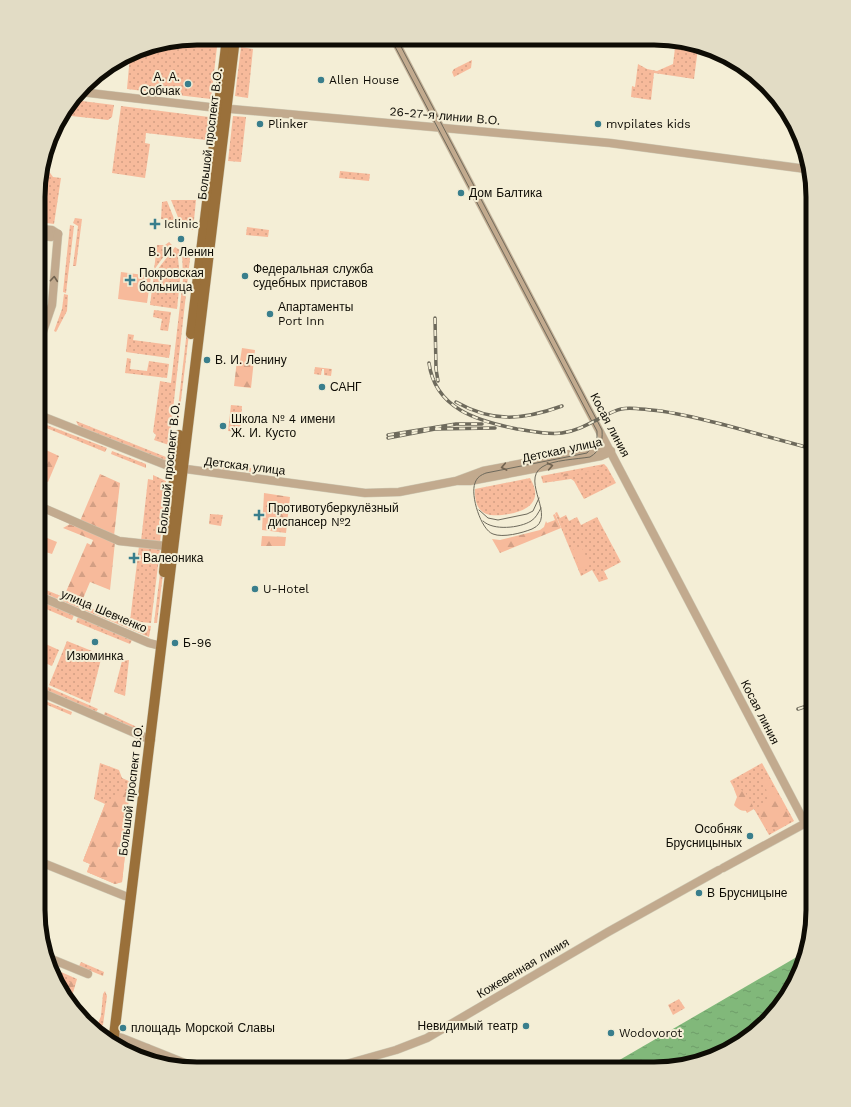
<svg xmlns="http://www.w3.org/2000/svg" width="851" height="1107" font-family="'Work Sans',sans-serif">
<style>
.grass{fill:url(#grass-dots)}
.forest{fill:url(#forest-firs)}
.garden{fill:#f7ba9b}
.water{fill:url(#water-ripples)}
.lines{fill:none;stroke-linecap:round;stroke-linejoin:round}
.minor-casing{stroke:#cfcab5;stroke-width:9}
.major-casing{stroke:#cfcab5;stroke-width:11}
.minor{stroke:#c2aa8e;stroke-width:8}
.major{stroke:#9a703a;stroke-width:10}
.tram{stroke:#6e6a5c;stroke-width:1}
.rail-casing{stroke:#6e6a5c;stroke-width:3.5}
.rail{stroke:#f4eed6;stroke-width:2;stroke-dasharray:6;stroke-linecap:butt}
.oneway{stroke:#716350}
.poi-dot{fill:#397e8c;stroke:#f4eed6;stroke-width:1.5}
.labels{text-anchor:middle;dominant-baseline:central;stroke-width:4;stroke-linejoin:round;paint-order:stroke}
.poi-label{font-size:12px;fill:#0e0c05;stroke:#f4eed6;text-anchor:start}
.street-label{font-size:12px;fill:#0e0c05;stroke:#f4eed6}
.rim{fill:none;stroke:#0e0c05;stroke-width:5}
</style>
<defs>
<pattern id="grass-dots" width="8" height="8" patternUnits="userSpaceOnUse"><rect width="8" height="8" fill="#f7ba9b"/><path d="M2 2h.1M6 6h.1" fill="none" stroke="#d39f84" stroke-width="1.8" stroke-linecap="round"/></pattern>
<pattern id="forest-firs" width="22" height="20" patternUnits="userSpaceOnUse"><rect width="22" height="20" fill="#f7ba9b"/><path d="M5 1l3.5 6h-7zM16 11l3.5 6h-7z" fill="#d39f84"/></pattern>
<pattern id="water-ripples" width="26" height="14" patternUnits="userSpaceOnUse"><rect width="26" height="14" fill="#81b87a"/><path d="M2 4q2-2 4 0t4 0M15 11q2-2 4 0t4 0" fill="none" stroke="#6e9d68"/></pattern>
</defs>
<rect width="100%" height="100%" fill="#f4eed6"/>
<g class="grass">
<path d="M197 38H218L211 99 127 89 130 55 146 47Z"/>
<path d="M676 40 698 48 694 79 654 73 651 100 631 97 632 86 635 87 638 64 647 69 657 71 673 64Z"/>
<path d="M241 47 253 49 248 98 235 96Z"/>
<path d="M472 60 471 68 454 77 452 72 454 69Z"/>
<path d="M74 100 114 105 112 117 108 120 62 115Z"/>
<path d="M121 106 209 117 206 140 146 133 145 143 150 144 145 178 112 173Z"/>
<path d="M233 116 246 117 241 162 228 161Z"/>
<path d="M42 169 48 170 53 177 61 178 54 224 39 222V190Z"/>
<path d="M340 171 370 174 369 181 339 178Z"/>
<path d="M204 184H207L178 425H176Z"/>
<path d="M196 200 193 230 182 227 171 200Z"/>
<path d="M167 201 175 221 161 219 162 202Z"/>
<path d="M75 218 82 219 76 266H73L78 226 73 223Z"/>
<path d="M70 225 74 226 66 293 63 292Z"/>
<path d="M247 227 269 230 268 237 246 235Z"/>
<path d="M169 242 172 245 154 270 157 245H165Z"/>
<path d="M175 247 180 250 178 257 180 280 177 309 150 305 154 274Z"/>
<path d="M182 250H191L169 445 154 440 156 435 153 432 160 381 171 383 183 279Z"/>
<path d="M64 294 68 295 67 311 56 332 54 331 62 309Z"/>
<path d="M154 310 171 312 168 331 160 330 162 319 153 317Z"/>
<path d="M128 334 134 335 133 340 171 345 169 358 126 352Z"/>
<path d="M127 358 131 359 130 369 147 371 149 361 169 364 167 378 125 373Z"/>
<path d="M315 367 332 369 331 376 324 375V369H322L321 375 314 374Z"/>
<path d="M231 405 242 406 240 432 228 431Z"/>
<path d="M76 421 166 457 165 461 79 427Z"/>
<path d="M39 422 107 448 105 452 39 425Z"/>
<path d="M112 451 146 464V468L111 454Z"/>
<path d="M215 464 251 468V472L214 468Z"/>
<path d="M604 464 607 467 616 483 584 499 574 481 571 479 543 483 541 476Z"/>
<path d="M153 475 166 481 160 543 141 541 148 479 153 480Z"/>
<path d="M530 478C543 500 530 510 509 514 487 518 474 514 475 489Z"/>
<path d="M557 512 560 518 566 515 569 521 577 517 581 525 597 517 621 562 604 571 608 579 599 582 592 570 581 576 555 513Z"/>
<path d="M210 514 223 515 221 526 209 524Z"/>
<path d="M139 546 160 549 151 623 130 621Z"/>
<path d="M163 549H166L157 623H154Z"/>
<path d="M39 587 80 604 79 608 39 591Z"/>
<path d="M39 601 74 615 72 620 39 606Z"/>
<path d="M85 606 128 623 151 626 149 637 84 610Z"/>
<path d="M78 617 132 640 130 644 76 622Z"/>
<path d="M39 641 59 650 52 666 38 660Z"/>
<path d="M67 641 102 655 90 703 49 685Z"/>
<path d="M129 660 125 696 114 692 122 661Z"/>
<path d="M48 687 98 709 96 712 47 691Z"/>
<path d="M38 698 72 712 71 715 38 701Z"/>
<path d="M105 712 139 728 138 730 104 715Z"/>
<path d="M100 763 119 770 122 778 131 782 121 854 125 855 122 882 115 884 87 872 90 864 83 861 105 804 94 799Z"/>
<path d="M762 763 794 821 769 835 754 809 747 813 730 781Z"/>
<path d="M81 962 104 972 103 976 79 966Z"/>
<path d="M52 968 77 979 70 1003 55 980Z"/>
<path d="M105 991 107 996 103 1025 97 1026 101 1016 103 994Z"/>
<path d="M679 999 685 1008 673 1015 668 1005Z"/>
</g>
<g class="forest">
<path d="M242 348 255 350 251 388 234 386 237 360 240 361Z"/>
<path d="M46 450 59 456 48 482 39 478V455Z"/>
<path d="M603 466V469L545 480 544 478Z"/>
<path d="M100 474 120 483 114 536 80 521Z"/>
<path d="M264 493 290 497 286 533 262 530Z"/>
<path d="M555 514 561 528 500 553 492 539 500 540 540 530 544 527 546 521 547 523 555 520 553 515Z"/>
<path d="M70 524 115 542 110 590 90 582 82 601 65 594 87 543 91 545 93 540 63 528Z"/>
<path d="M262 536 286 537 285 546H261Z"/>
<path d="M767 777 770 780 792 820 776 830 766 826 756 809 769 799 764 782Z"/>
<path d="M738 788 745 792 753 806C748 814 739 811 734 805L737 797 734 789Z"/>
<path d="M121 791 130 793 121 854 125 855 122 882 115 884 87 872 90 864 83 861 105 804Z"/>
<path d="M75 980 69 1001 59 986Z"/>
</g>
<g class="garden">
<path d="M121 272 151 276 147 303 118 299Z"/>
<path d="M40 535 57 542 52 554 39 550Z"/>
<path d="M581 546 590 565 580 569 572 550Z"/>
</g>
<path class="water" d="M807 951 804 961 786 998 759 1029 724 1052 654 1069H604Z"/>
<g class="lines">
<g class="minor-casing">
<g id="minor">
<path d="M394 39 805 823"/>
<path d="M81 92 209 107 610 143 806 169"/>
<path d="M39 229 52 230 58 234"/>
<path d="M39 235 51 237 58 234"/>
<path d="M39 343 52 305 58 234"/>
<path d="M39 415 171 467 365 493 399 492 456 481 483 471 596 449 611 451"/>
<path d="M459 481H470L601 456 610 452"/>
<path d="M39 506 119 541 166 546"/>
<path d="M39 596 149 643 161 646"/>
<path d="M38 691 151 740"/>
<path d="M38 861 125 896 131 897"/>
<path d="M723 868 813 819"/>
<path d="M49 958 88 974"/>
<path d="M108 1035 122 1038 197 1068"/>
<path d="M145 1056 147 1048"/>
<path d="M332 1068 396 1050 427 1038 608 932 719 870"/>
</g>
</g>
<g class="major-casing">
<g id="major">
<path d="M191 334 227 38"/>
<path d="M164 572 179 435"/>
<path d="M113 1044 235 38"/>
</g>
</g>
<use href="#minor" class="minor"/>
<use href="#major" class="major"/>
<g class="tram">
<path d="M391 39 597 431V441L587 453 486 473C481 475 477 477 475 483 470 495 481 530 493 534 503 538 522 533 532 529 558 518 520 481 542 467 552 460 578 459 590 457 600 451 603 442 602 430L397 39"/>
<path d="M479 510 488 518 498 520 527 514 533 511 539 498"/>
<path d="M483 521C493 531 520 528 531 521 536 518 538 513 541 508"/>
</g>
<g class="rail-casing">
<g id="rail">
<path d="M435 318 436 369 438 381"/>
<path d="M429 363C435 409 478 421 517 429 531 431 547 435 562 433 582 430 596 419 615 411 625 406 640 409 651 410 676 412 700 419 725 425 754 433 784 441 813 449"/>
<path d="M456 402C493 423 523 420 562 406"/>
<path d="M388 435 456 424H482"/>
<path d="M388 438 435 429 495 428"/>
<path d="M808 496 813 497"/>
<path d="M798 709 813 704"/>
</g>
</g>
<use href="#rail" class="rail"/>
</g>
<defs><path id="oneway-chevron" d="M-2-3.5L2.5 0L-2 3.5" fill="none" stroke-width="1.6" stroke-linecap="round" stroke-linejoin="round"/></defs>
<g class="oneway">
<use href="#oneway-chevron" transform="translate(54 279) rotate(-85)"/>
<use href="#oneway-chevron" transform="translate(550 466) rotate(-11)"/>
<use href="#oneway-chevron" transform="translate(504 467) rotate(169)"/>
</g>
<g class="poi-dot">
<circle cx="321" cy="80" r="4"/>
<circle cx="188" cy="84" r="4"/>
<circle cx="260" cy="124" r="4"/>
<circle cx="598" cy="124" r="4"/>
<circle cx="461" cy="193" r="4"/>
<path d="M153 218h4v4h4v4h-4v4h-4v-4h-4v-4h4z"/>
<circle cx="181" cy="239" r="4"/>
<circle cx="245" cy="276" r="4"/>
<path d="M128 274h4v4h4v4h-4v4h-4v-4h-4v-4h4z"/>
<circle cx="270" cy="314" r="4"/>
<circle cx="207" cy="360" r="4"/>
<circle cx="322" cy="387" r="4"/>
<circle cx="223" cy="426" r="4"/>
<path d="M257 509h4v4h4v4h-4v4h-4v-4h-4v-4h4z"/>
<path d="M132 552h4v4h4v4h-4v4h-4v-4h-4v-4h4z"/>
<circle cx="255" cy="589" r="4"/>
<circle cx="95" cy="642" r="4"/>
<circle cx="175" cy="643" r="4"/>
<circle cx="750" cy="836" r="4"/>
<circle cx="699" cy="893" r="4"/>
<circle cx="526" cy="1026" r="4"/>
<circle cx="123" cy="1028" r="4"/>
<circle cx="611" cy="1033" r="4"/>
</g>
<g class="labels">
<g class="poi-label">
<text x="180" y="77" text-anchor="end">А. А.<tspan x="180" dy="14">Собчак</tspan></text>
<text x="329" y="80">Allen House</text>
<text x="268" y="124">Plinker</text>
<text x="606" y="124">mvpilates kids</text>
<text x="469" y="193">Дом Балтика</text>
<text x="164" y="224">Iclinic</text>
<text x="181" y="252" text-anchor="middle">В. И. Ленин</text>
<text x="253" y="269">Федеральная служба<tspan x="253" dy="14">судебных приставов</tspan></text>
<text x="139" y="273">Покровская<tspan x="139" dy="14">больница</tspan></text>
<text x="278" y="307">Апартаменты<tspan x="278" dy="14">Port Inn</tspan></text>
<text x="215" y="360">В. И. Ленину</text>
<text x="330" y="387">САНГ</text>
<text x="231" y="419">Школа № 4 имени<tspan x="231" dy="14">Ж. И. Кусто</tspan></text>
<text x="268" y="508">Противотуберкулёзный<tspan x="268" dy="14">диспансер №2</tspan></text>
<text x="143" y="558">Валеоника</text>
<text x="263" y="589">U-Hotel</text>
<text x="183" y="643">Б-96</text>
<text x="95" y="656" text-anchor="middle">Изюминка</text>
<text x="742" y="829" text-anchor="end">Особняк<tspan x="742" dy="14">Брусницыных</tspan></text>
<text x="707" y="893">В Брусницыне</text>
<text x="518" y="1026" text-anchor="end">Невидимый театр</text>
<text x="131" y="1028">площадь Морской Славы</text>
<text x="619" y="1033">Wodovorot</text>
</g>
<g class="street-label">
<text transform="translate(445 116) rotate(5)">26-27-я линии В.О.</text>
<text transform="translate(210 134) rotate(-83)">Большой проспект В.О.</text>
<text transform="translate(610 425) rotate(62)">Косая линия</text>
<text transform="translate(562 450) rotate(-12)">Детская улица</text>
<text transform="translate(245 466) rotate(7)">Детская улица</text>
<text transform="translate(169 468) rotate(-84)">Большой проспект В.О.</text>
<text transform="translate(104 611) rotate(23)">улица Шевченко</text>
<text transform="translate(760 712) rotate(63)">Косая линия</text>
<text transform="translate(131 790) rotate(-83)">Большой проспект В.О.</text>
<text transform="translate(523 968) rotate(-31)">Кожевенная линия</text>
</g>
</g>
<path d="M0 0H851V1107H0ZM197 45H654A152 152 0 0 1 806 197V910A152 152 0 0 1 654 1062H197A152 152 0 0 1 45 910V197A152 152 0 0 1 197 45Z" fill="#e2dcc5" fill-rule="evenodd"/>
<path class="rim" d="M197 45H654A152 152 0 0 1 806 197V910A152 152 0 0 1 654 1062H197A152 152 0 0 1 45 910V197A152 152 0 0 1 197 45Z"/>
</svg>
